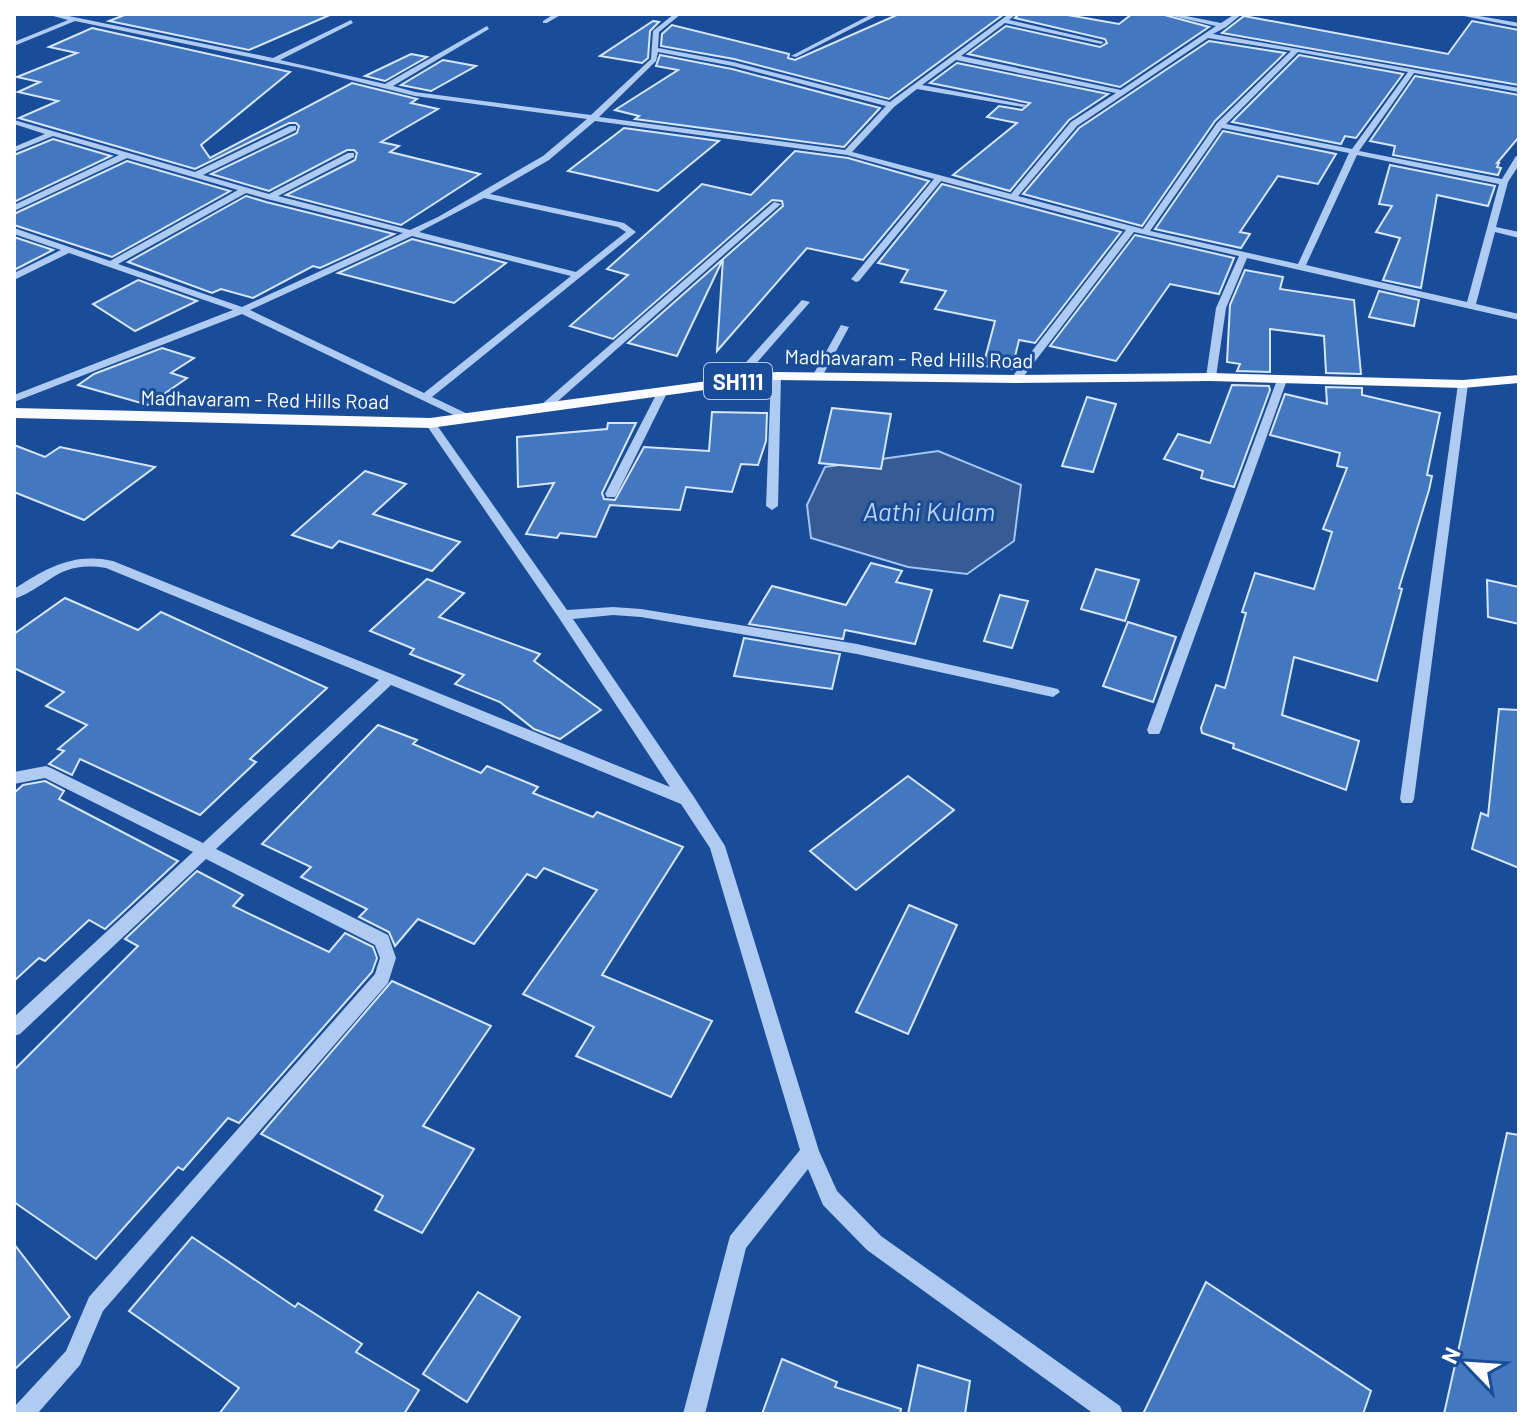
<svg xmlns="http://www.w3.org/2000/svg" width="1533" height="1428" font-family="Barlow,sans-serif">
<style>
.water{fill:#375b93;stroke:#a2c5f3;stroke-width:2}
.building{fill:#4377c0;stroke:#d6e6fc;stroke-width:2}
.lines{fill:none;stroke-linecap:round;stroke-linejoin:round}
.minor{fill:#afcbf1;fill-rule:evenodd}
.major{fill:#f9fbff;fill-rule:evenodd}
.labels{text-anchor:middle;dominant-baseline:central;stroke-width:6;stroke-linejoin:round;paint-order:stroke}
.far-street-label{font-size:20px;fill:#fff;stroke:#1a4d99}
.shield{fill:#1a4d99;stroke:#bacae0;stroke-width:2}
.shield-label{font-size:22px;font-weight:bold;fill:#fff}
.water-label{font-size:26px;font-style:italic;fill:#bcd5f7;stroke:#1a4d99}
</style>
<rect width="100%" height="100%" fill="#1a4d99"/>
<path class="water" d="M938 451 1021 485 1014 541 967 574 908 567 811 538 807 505 825 467Z"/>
<g class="building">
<path d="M127 14H332L249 50 109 21Z"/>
<path d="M899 14H1004L889 99 734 59 661 46 662 34 672 25 789 54 788 58 795 60Z"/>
<path d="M1019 14H1062L1119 24 1132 14H1161L1209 27 1120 87 968 54 1006 26 1100 47 1107 43 1105 39 1015 18Z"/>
<path d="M1244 16 1448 54 1472 21 1519 30V85L1222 33Z"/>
<path d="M653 21 659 22 650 31 648 58 642 63 600 56Z"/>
<path d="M92 28 290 72 201 145 210 158 352 83 417 99 411 103 438 109 381 142 399 146 390 152 480 174 401 225 286 195 355 160 357 153 354 150H347L269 191 211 174 297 133 299 126 296 123H289L195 169 19 118 58 101 18 92 40 82 17 77 77 53 49 47Z"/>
<path d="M1209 41 1285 53 1215 121 1142 226 1023 194 1079 128Z"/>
<path d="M411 54 427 57 385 81 365 76Z"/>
<path d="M660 55 732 69 880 108 844 147 635 119 639 116 615 110 678 70 656 66Z"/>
<path d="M1299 55 1403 74 1356 138 1345 136 1341 144 1232 122Z"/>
<path d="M443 60 476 66 431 91 401 85Z"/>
<path d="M957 63 1108 94 1069 120 1010 191 953 175 1017 123 987 117 999 106 1022 110 1030 103 930 83Z"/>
<path d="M1415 76 1519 95V137L1497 163H1499L1497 167 1501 168 1498 175 1393 155 1395 146 1370 141Z"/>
<path d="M624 128 719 141 658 191 568 171Z"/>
<path d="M1223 131 1336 154 1318 184 1278 176 1240 232 1250 234 1241 248 1155 229Z"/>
<path d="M53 139 111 156 14 202V155Z"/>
<path d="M795 151 848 158 929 181 863 260 807 248 717 351 723 259 677 356 628 343 783 206 782 201 772 200 613 339 570 326 628 275 607 269 702 184 751 195Z"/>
<path d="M127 161 230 191 112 257 14 225V214Z"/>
<path d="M1390 165 1495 186 1488 206 1437 195 1421 288 1383 280 1400 238 1376 232 1392 206 1379 204Z"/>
<path d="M942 184 1121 232 1035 343 1019 340 1012 369 983 366 995 321 935 309 946 291 901 282 908 270 878 263Z"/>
<path d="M246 196 266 202 394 234 320 268 313 266 253 298 221 289 212 293 128 262Z"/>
<path d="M1135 235 1234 258 1219 294 1170 284 1116 361 1050 346Z"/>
<path d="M14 237 53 250 14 270Z"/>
<path d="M412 239 506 263 454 303 338 273Z"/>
<path d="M1245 270 1283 277 1280 289 1354 300 1361 374 1326 373 1324 336 1270 329V372L1237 371 1240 364 1227 362 1230 305Z"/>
<path d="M138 280 197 301 135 331 93 304Z"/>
<path d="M1379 291 1419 300 1414 326 1369 317Z"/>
<path d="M162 348 194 358 171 373 187 378 148 405 78 385 94 374Z"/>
<path d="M1232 385 1269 386 1270 390 1234 487 1201 478 1203 471 1164 459 1178 434 1210 443Z"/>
<path d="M1326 387 1362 388V395L1440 413 1427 475 1432 476 1429 490 1399 588 1402 589 1377 681 1294 657 1282 715 1359 741 1346 790 1233 748 1234 744 1202 733 1201 728 1216 685 1225 688 1246 613 1242 612 1255 573 1314 589 1332 532 1323 529 1347 468 1337 466 1340 453 1270 435 1285 394 1327 404Z"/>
<path d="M1087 397 1116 404 1093 472 1062 466Z"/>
<path d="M832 408 891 414 881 469 819 463Z"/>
<path d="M712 412 767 413 766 441 758 465 741 464 732 492 686 487 680 510 610 505 596 537 560 533 557 538 526 534 554 483 518 487 517 437 607 429 608 423H636L602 493 604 499 615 500 644 447 709 451Z"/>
<path d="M14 445 45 457 60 447 155 467 84 520 14 492Z"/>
<path d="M365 471 406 484 373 514 460 542 432 571 339 541 332 548 292 535Z"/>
<path d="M871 563 902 571 896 582 932 590 915 644 845 630 843 639 749 624 772 586 846 605Z"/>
<path d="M1096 569 1139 580 1125 621 1081 609Z"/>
<path d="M427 579 464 593 439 617 540 654 534 661 601 710 560 739 534 729 500 702 455 684 464 675 410 654 414 649 370 631Z"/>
<path d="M1487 580 1519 587V624L1488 617Z"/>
<path d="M1000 595 1028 601 1012 648 984 641Z"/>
<path d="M65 598 138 630 161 612 327 688 250 759 256 762 200 815 80 759 72 775 49 764 64 751 58 749 87 725 46 706 64 692 14 668V634Z"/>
<path d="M1128 622 1176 637 1153 702 1103 686Z"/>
<path d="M744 638 840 654 832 689 734 676Z"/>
<path d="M1499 709 1519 710V868L1472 849 1481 813 1488 816Z"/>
<path d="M378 725 417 740 413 744 481 773 487 766 538 787 533 793 593 817 597 812 683 847 602 975 712 1021 671 1097 576 1056 594 1027 523 994 597 890 544 868 536 878 527 874 474 944 418 919 395 946 389 932 359 917 367 909 301 877 311 867 262 844Z"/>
<path d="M908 776 954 810 856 890 810 851Z"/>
<path d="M45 781 64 791 59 799 178 861 105 929 89 920 45 961 39 958 14 981V793L23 785Z"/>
<path d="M197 871 243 895 233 906 329 952 345 933 373 947 377 958 372 972 239 1123 228 1118 183 1170 178 1167 96 1259 14 1202V1070L138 946 125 939Z"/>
<path d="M909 905 957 925 908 1034 856 1012Z"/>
<path d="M392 981 491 1026 423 1126 474 1149 422 1233 375 1210 383 1196 261 1134Z"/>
<path d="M1507 1133 1519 1135V1414H1444Z"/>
<path d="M192 1237 295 1307 298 1303 362 1344 356 1352 419 1390 404 1414H219L239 1388 129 1311Z"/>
<path d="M14 1244 70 1317 14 1370Z"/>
<path d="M1206 1282 1371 1391 1363 1414H1143Z"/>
<path d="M478 1292 520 1317 467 1402 423 1374Z"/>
<path d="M782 1359 837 1382 835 1387 901 1409 900 1414H762Z"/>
<path d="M918 1365 970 1381 965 1414H908Z"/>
</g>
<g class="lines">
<g class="minor">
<path d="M46 14H59L273 58 351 20 353 23 280 60 385 84 487 26 489 29 393 86 415 92 591 115 651 59 653 31 674 14H681L659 32 658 48 733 62 890 102 1009 14H1016L1009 20 1104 42 1101 44 1005 23 961 56 1121 90 1216 26 1164 14H1176L1221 23 1235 14H1242L1226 27 1213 34 1519 88V92L1414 73 1359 151 1502 179 1516 156H1519V165L1508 182 1496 227 1519 232V238L1495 232 1476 304 1519 314V320L1247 258 1226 308 1216 377 1211 380 1206 377 1216 308 1239 256 1134 232 1020 381H1012V377L1126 230 941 181 859 281 856 282 851 279 853 277 934 179 847 155 595 121 549 160 490 194 624 223 636 232 432 397 472 416V420H464L242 314 14 402V395L233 310 69 253 14 280V273L61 250 14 234V228L110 261 238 190 127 158 14 211V205L119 155 53 136 14 152V147L45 134 14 124V120L195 172 290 126H296V130L203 175 269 194 348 153H354V157L278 196 410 230 438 217 543 156 587 119 415 96 311 70 75 21 14 46V42L68 20ZM1208 38 1291 51 1217 123 1143 229 1018 196 1077 126ZM658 52 733 66 886 106 845 150 599 117 656 61ZM1298 52 1408 72 1352 149 1226 124ZM956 60 1116 93 1071 122 1011 194 852 152 894 107 917 89 1023 107 1027 105 922 85ZM1222 128 1349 153 1298 264 1150 231ZM1357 155 1499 184 1467 302 1306 265ZM246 193 267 199 403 233 242 307 118 264ZM484 198 618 227 626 232 576 272 419 232ZM412 236 571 276 424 393 250 310Z"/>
<path d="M554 14H562L547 23H543V21Z"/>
<path d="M872 14H880L796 57 791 56Z"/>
<path d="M1454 14H1468L1519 23V27Z"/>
<path d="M774 202 781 204 549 409H541V405Z"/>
<path d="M802 300 810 302 738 384H730V380Z"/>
<path d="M841 325 849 327 823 375 818 378 814 377 813 375Z"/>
<path d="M776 373 781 376 778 506 772 510 766 506 771 376Z"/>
<path d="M1282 377 1287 380 1161 730 1159 734H1149L1147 730 1277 380Z"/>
<path d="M1463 381 1468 384 1414 799 1412 803H1402L1400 799 1458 384Z"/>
<path d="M663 388 668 391 617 494 615 497H607L605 494 658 391Z"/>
<path d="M430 420 434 421 567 610 613 607 641 609 857 644 1058 689 1060 692 1053 697 857 654 641 617 613 615 573 619 694 797 725 846 819 1151 837 1191 881 1236 1120 1406 1123 1414H1094L867 1250 823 1205 808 1169 746 1248 705 1414H683L730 1236 800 1150 710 848 681 804 391 685 216 849 388 935 396 958 388 983 103 1311 80 1365 37 1414H14L15 1406 66 1351 89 1297 375 974 380 958 375 945 206 859 20 1034 14 1036V1017L193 852 45 778 14 784V772L46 766 51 768 203 843 379 680 106 568C58 560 52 585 14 599V589C46 568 74 552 113 561L670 787 559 618 425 423Z"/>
</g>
<path class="major" d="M776 372 1016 375 1211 373 1463 380 1519 375V383L1463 388 1211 381 1016 383 776 380 430 428 14 418V408L430 418Z"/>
</g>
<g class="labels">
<g class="far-street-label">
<text transform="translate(909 358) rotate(1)">Madhavaram - Red Hills Road</text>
<text transform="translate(265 399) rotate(1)">Madhavaram - Red Hills Road</text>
</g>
<rect class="shield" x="704" y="363" width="68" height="36" rx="6"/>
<g class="shield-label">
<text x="738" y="381">SH111</text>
</g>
<g class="water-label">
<text x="929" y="510">Aathi Kulam</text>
</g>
</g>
<rect width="1533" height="1428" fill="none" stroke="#ffffff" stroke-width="32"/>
<g transform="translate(1469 1364) rotate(295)" stroke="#1a4d99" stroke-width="6" paint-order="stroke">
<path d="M0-6L14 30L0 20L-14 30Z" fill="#ffffff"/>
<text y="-12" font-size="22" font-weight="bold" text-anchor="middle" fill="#ffffff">N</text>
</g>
</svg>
